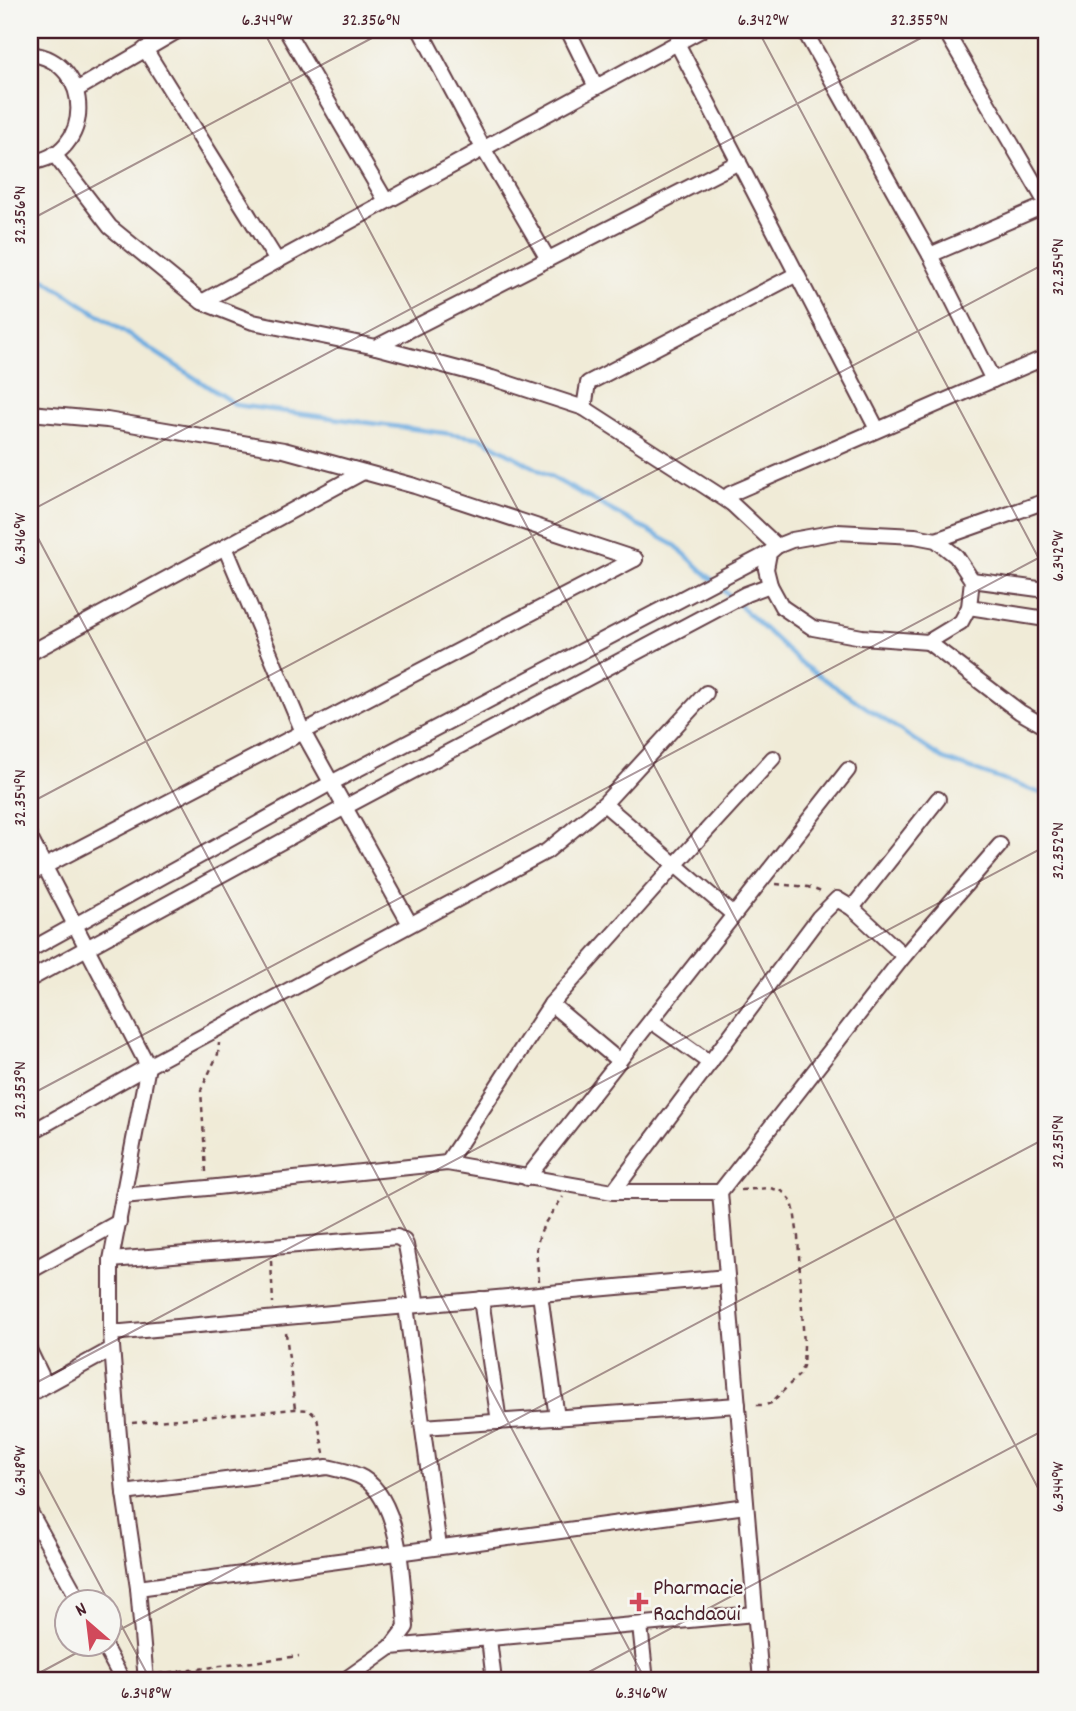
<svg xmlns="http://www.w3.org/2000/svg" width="1076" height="1711" font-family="Dekko,sans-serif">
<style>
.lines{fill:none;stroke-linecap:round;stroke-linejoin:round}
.stream{stroke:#6dace0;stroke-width:4.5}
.minor-casing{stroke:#633e45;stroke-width:18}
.path{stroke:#633e45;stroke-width:2.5;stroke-dasharray:5 5;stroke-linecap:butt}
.minor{stroke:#fff;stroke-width:14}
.ticks{fill:none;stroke:#4a1f2b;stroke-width:2;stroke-opacity:0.45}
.poi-dot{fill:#d1495b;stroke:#f6f6f2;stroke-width:2.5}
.labels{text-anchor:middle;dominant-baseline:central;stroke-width:5;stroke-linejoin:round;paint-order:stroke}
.poi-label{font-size:23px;fill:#4a1f2b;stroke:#f6f6f2;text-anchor:start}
.neatline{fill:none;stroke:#4a1f2b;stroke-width:2.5}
.ticks-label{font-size:18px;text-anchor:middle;fill:#4a1f2b}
</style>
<rect width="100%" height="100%" fill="#f6f6f2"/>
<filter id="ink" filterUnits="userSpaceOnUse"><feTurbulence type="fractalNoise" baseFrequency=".0143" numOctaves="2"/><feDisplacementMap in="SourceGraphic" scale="14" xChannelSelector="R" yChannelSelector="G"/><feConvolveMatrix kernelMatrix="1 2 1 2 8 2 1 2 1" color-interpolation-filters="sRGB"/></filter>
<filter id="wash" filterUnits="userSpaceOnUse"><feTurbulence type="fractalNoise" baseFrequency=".00686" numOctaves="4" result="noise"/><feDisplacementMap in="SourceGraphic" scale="28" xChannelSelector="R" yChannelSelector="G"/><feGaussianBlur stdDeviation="1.57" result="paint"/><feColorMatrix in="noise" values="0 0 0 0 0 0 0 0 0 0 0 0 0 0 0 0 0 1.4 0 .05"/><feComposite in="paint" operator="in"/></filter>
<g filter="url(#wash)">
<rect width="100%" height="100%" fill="#f0ebd7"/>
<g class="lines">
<path class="stream" d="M30 270 236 405 481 438 676 546 803 665 943 759 1046 795"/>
</g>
</g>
<g filter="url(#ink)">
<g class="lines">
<g class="minor-casing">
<g id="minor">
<path d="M286 30 386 201"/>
<path d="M420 30 483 148 548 259"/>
<path d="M568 30 596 87"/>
<path d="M804 30 930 255 993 380"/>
<path d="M945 30 1046 203"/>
<path d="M677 43 877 429"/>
<path d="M145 49 277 261"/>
<path d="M30 54C95 61 94 157 30 162"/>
<path d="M76 90 179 30"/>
<path d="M54 154 110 227 202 302 253 322 376 347 492 378 584 408 731 503"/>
<path d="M930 255 1046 205"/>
<path d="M202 302 701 30"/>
<path d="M376 347 739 162"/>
<path d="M584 408 588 383 797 274"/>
<path d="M30 413 107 420 284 450 415 486 635 559"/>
<path d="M837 532 915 536 936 540 956 556 972 580 969 607 961 622 928 642 862 637 813 628 782 607 770 585 766 569 769 553 777 546 792 540Z"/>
<path d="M936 540 1046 501"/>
<path d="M777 546 731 503 729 498 730 494 1046 357"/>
<path d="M225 547 303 732 410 924"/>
<path d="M972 580 1046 590"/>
<path d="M969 607 1046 619"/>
<path d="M928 642 1020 712 1046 727"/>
<path d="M30 653 363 472"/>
<path d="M604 804 734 915"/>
<path d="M30 838 148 1066 111 1260V1333L118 1424 124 1493 138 1588 146 1681"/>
<path d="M30 874 635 559"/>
<path d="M852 908 938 799"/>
<path d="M30 950 331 783 769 553"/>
<path d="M30 979 345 807 746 594 770 585"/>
<path d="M551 1004 619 1061"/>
<path d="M651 1021 710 1063"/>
<path d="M30 1133 148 1066 547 851 604 804 706 693"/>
<path d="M447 1163 551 1004 675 865 773 758"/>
<path d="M527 1178 848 770"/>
<path d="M613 1192 819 917 837 899 852 908 904 956"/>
<path d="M123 1196 207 1188 447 1163 613 1192H720"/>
<path d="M111 1260 397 1237 404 1241 406 1245 417 1305"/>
<path d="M30 1271 119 1222"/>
<path d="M540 1294 557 1418"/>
<path d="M481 1299 499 1422"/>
<path d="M406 1306 439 1547"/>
<path d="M111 1333 727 1277"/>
<path d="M30 1352 46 1385"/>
<path d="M30 1394 112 1349"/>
<path d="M423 1427 738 1405"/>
<path d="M124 1493 327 1467C339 1470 353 1472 363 1478 402 1502 403 1586 406 1627L391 1647 349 1677 347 1681"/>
<path d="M30 1512 80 1602"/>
<path d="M138 1588 746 1506"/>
<path d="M640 1625 646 1681"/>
<path d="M489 1639 494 1681"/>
<path d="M103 1644 123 1681"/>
<path d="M391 1647 755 1614"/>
<path d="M761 1681 720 1192 904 956 1000 845"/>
</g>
</g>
<g class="path">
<path d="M776 884 808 887 824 893"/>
<path d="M206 1172 201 1090 218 1054 219 1043"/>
<path d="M741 1190 770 1188 782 1191 792 1202 794 1210 798 1237 804 1346 803 1366 799 1375 771 1403 766 1405H752"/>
<path d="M271 1261 273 1303"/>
<path d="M539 1281C538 1268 535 1253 538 1241 541 1225 554 1210 563 1197"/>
<path d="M286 1333 295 1409"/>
<path d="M132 1423 295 1409 309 1410 317 1418 324 1453"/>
<path d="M159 1674 299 1656"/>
</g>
<use href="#minor" class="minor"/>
</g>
</g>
<path class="ticks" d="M263 30 1046 1503M758 30 1046 572M30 220 387 30M30 511 936 30M30 523 646 1681M30 803 1046 263M30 1095 1046 554M30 1386 1046 846M30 1454 151 1681M108 1636 1046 1138M30 1678 93 1644M572 1681 1046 1429"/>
<path class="poi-dot" d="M635.5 1591.5h7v7h7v7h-7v7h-7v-7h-7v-7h7z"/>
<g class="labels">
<g class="poi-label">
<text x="653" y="1589">Pharmacie<tspan x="653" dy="26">Rachdaoui</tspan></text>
</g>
</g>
<rect width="1076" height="1711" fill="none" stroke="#f6f6f2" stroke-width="77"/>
<g transform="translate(88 1623) rotate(332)"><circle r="33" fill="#f6f6f2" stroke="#b1a0a2" stroke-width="2"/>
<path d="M0-5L12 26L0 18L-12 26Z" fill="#d1495b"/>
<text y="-10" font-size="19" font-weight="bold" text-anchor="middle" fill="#4a1f2b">N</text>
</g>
<rect x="38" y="38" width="1000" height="1634" class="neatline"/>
<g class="ticks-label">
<text x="267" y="25">6.344°W</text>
<text x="371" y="25">32.356°N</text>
<text x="763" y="25">6.342°W</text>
<text x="919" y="25">32.355°N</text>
<text transform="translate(19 215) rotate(-90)" y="6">32.356°N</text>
<text transform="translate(1057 267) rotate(-90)" y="6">32.354°N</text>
<text transform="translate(19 539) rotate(-90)" y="6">6.346°W</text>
<text transform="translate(1057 556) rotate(-90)" y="6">6.342°W</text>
<text transform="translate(19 798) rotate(-90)" y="6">32.354°N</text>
<text transform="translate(1057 851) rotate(-90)" y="6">32.352°N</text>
<text transform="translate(19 1090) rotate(-90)" y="6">32.353°N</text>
<text transform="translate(1057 1142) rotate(-90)" y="6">32.351°N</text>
<text transform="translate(19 1471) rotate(-90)" y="6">6.348°W</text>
<text transform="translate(1057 1487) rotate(-90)" y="6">6.344°W</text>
<text x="146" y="1698">6.348°W</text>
<text x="641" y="1698">6.346°W</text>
</g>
</svg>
